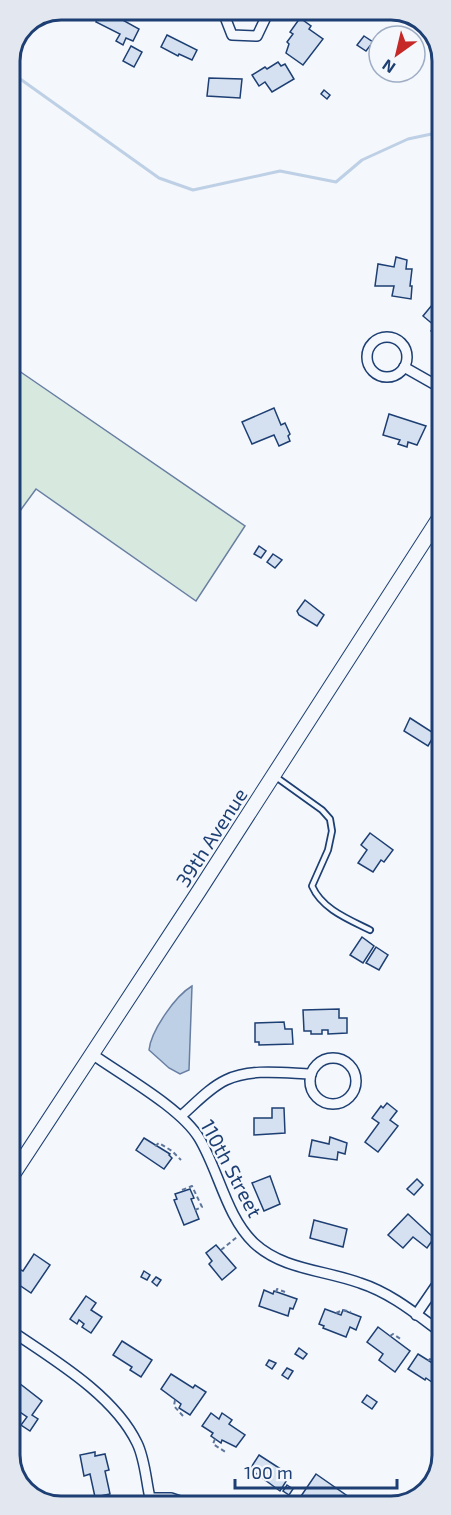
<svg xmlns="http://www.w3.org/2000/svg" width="451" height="1515" font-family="'Exo 2',sans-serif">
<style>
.green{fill:#d7e8df;stroke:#687fa3;stroke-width:1.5}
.water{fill:#bed0e5;stroke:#687fa3;stroke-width:1.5}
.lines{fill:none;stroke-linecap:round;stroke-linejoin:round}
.stream{stroke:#bed0e5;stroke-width:3}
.building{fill:#d5e0f0;stroke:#1d3f73;stroke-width:1.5}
.lane-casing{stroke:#1d3f73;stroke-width:8}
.street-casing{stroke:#1d3f73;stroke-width:12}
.secondary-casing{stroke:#1d3f73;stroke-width:16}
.path{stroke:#5e769c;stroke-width:2;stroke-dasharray:4.5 3;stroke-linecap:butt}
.lane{stroke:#f4f7fb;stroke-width:4.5}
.street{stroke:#f4f7fb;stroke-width:9}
.secondary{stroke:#f4f7fb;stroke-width:14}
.labels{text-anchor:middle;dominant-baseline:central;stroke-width:4.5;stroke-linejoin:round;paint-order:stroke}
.street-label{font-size:20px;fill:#1d3f73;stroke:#f4f7fb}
.rim{fill:none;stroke:#1d3f73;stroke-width:3}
</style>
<rect width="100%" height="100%" fill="#f4f7fb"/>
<path class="green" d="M9 364 245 526 196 601 36 489 9 526Z"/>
<path class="water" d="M192 986 189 1070 180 1074 169 1068 149 1050C151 1031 175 996 192 986Z"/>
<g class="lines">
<path class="stream" d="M9 71 159 178 193 190 280 171 336 182 362 160 408 139 441 132"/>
</g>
<g class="building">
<path d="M115 10 119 12 117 17 139 29 133 41 126 38 123 45 116 41 120 34 96 22 102 11 113 15Z"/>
<path d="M300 18 311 26 309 29 323 39 303 65 286 53 289 44 287 42 293 34 290 32Z"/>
<path d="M167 35 197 50 192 60 179 54 178 56 161 47Z"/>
<path d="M364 36 373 42 366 51 357 45Z"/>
<path d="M131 46 142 52 134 67 123 61Z"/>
<path d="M278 62 281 66 285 64 294 79 272 92 265 82 259 86 252 75 265 67 267 69Z"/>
<path d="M209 78 242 79 240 98 207 96Z"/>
<path d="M324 90 330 95 327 99 321 94Z"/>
<path d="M396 257 407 260 406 269H412L410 286H412L411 299 392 296 394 286H375L378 264 394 267Z"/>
<path d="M432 305 441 313V344L437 341 439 338 431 331 435 326 423 316Z"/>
<path d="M274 408 281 425 285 423 290 434 288 436 290 441 279 446 274 435 252 444 242 422Z"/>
<path d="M389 414 426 426 417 445 408 442 407 447 398 444 400 440 383 435Z"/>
<path d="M259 546 266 551 261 558 254 554Z"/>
<path d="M273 554 282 560 275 568 267 562Z"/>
<path d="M305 600 324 615 317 626 299 615 297 611Z"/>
<path d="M410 718 435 734 428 746 404 731Z"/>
<path d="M370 833 393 850 384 862 381 860 373 872 358 863 367 850 361 845Z"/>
<path d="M362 937 374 946 363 963 350 955Z"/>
<path d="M376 947 388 955 379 970 366 963Z"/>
<path d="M339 1009V1018H347V1033L328 1034V1030H322V1034H311V1031H304L303 1010Z"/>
<path d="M284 1022 285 1029H292L293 1044 259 1045V1042H255V1023Z"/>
<path d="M387 1103 397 1111 390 1120 398 1126 378 1152 365 1142 379 1123 372 1118 381 1106 383 1108Z"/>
<path d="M272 1108H284L285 1133 254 1135V1118H272Z"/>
<path d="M330 1137 347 1143 345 1154 338 1152 337 1160 309 1156 312 1140 329 1144Z"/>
<path d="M144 1138 170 1154 169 1155 172 1158 164 1169 136 1150Z"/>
<path d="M270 1176 280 1204 264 1211 252 1183Z"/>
<path d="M417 1179 423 1185 414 1195 407 1189Z"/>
<path d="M190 1189 194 1198 191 1199 199 1219 184 1225 174 1200 177 1199 175 1194Z"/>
<path d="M408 1214 434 1238 427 1248 413 1237 403 1248 388 1235Z"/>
<path d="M314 1220 347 1229 343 1247 310 1238Z"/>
<path d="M216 1245 236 1268 222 1280 209 1264 212 1261 206 1253Z"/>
<path d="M34 1254 50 1265 31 1293 12 1280 19 1269 23 1271Z"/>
<path d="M144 1271 150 1275 147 1280 141 1277Z"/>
<path d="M156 1277 161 1280 157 1286 152 1282Z"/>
<path d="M264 1290 273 1294 274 1291 297 1299 293 1309 290 1308 288 1316 259 1306Z"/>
<path d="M86 1296 96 1303 91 1310 102 1317 91 1333 82 1327 84 1324 79 1320 77 1324 70 1319Z"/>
<path d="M325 1309 341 1315 343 1310 361 1317 356 1330 350 1327 346 1337 323 1328 324 1326 319 1324Z"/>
<path d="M378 1327 410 1351 395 1372 379 1360 383 1354 367 1342Z"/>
<path d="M122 1341 152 1360 141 1377 130 1370 132 1367 113 1355Z"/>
<path d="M299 1348 307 1354 303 1359 295 1354Z"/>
<path d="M418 1354 442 1369V1377L436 1385 426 1378 425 1380 408 1369Z"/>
<path d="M269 1360 276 1363 272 1369 266 1365Z"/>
<path d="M287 1368 293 1371 288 1379 282 1375Z"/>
<path d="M171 1374 193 1388 195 1385 206 1392 190 1415 179 1408 181 1404 161 1389Z"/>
<path d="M10 1376 42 1401 32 1415 38 1419 30 1431 21 1425 27 1417 17 1410 20 1406 10 1399Z"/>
<path d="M367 1395 377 1402 372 1409 362 1402Z"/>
<path d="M211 1413 219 1419 222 1413 232 1420 229 1424 245 1435 236 1447 222 1440 221 1443 211 1436 213 1433 202 1426Z"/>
<path d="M95 1452V1456L105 1454 109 1470 105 1471 110 1494 95 1497 90 1474 84 1476 80 1455Z"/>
<path d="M259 1455 290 1475 280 1491 250 1469Z"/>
<path d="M316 1474 346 1495 339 1505H317L314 1503 309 1505 299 1499Z"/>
<path d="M287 1485 293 1489 289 1495 283 1491Z"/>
</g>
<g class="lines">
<g class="lane-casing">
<path id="lane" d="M276 777 322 810 330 819 332 831 328 850 312 886C322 909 348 919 370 930"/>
</g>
<g class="street-casing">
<g id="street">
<path d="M216 9 223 12 232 35 257 36 268 13 262 9"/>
<circle cx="387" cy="357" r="20"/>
<path d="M404 367 441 388"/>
<path d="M92 1054C123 1076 181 1108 199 1138 219 1171 226 1216 254 1243 283 1270 325 1270 360 1283 391 1293 416 1314 442 1333"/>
<circle cx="333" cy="1081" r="23"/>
<path d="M181 1116C195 1104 209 1088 226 1080 251 1068 284 1073 311 1074"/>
<path d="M416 1315 442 1277"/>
<path d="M10 1330C54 1360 114 1395 137 1443 145 1459 146 1481 150 1498H171L192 1505"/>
</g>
</g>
<g class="secondary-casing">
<path id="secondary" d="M10 1179 199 891 441 515"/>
</g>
<g class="path">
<path d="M155 1146 159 1143 172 1151 181 1160"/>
<path d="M182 1190 192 1186 202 1207 195 1210"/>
<path d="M221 1250 237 1237"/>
<path d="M276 1292 277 1289 285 1292"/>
<path d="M336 1313 343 1310 351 1312"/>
<path d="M390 1336 393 1334 402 1340"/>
<path d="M428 1361 430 1359 442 1368"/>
<path d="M175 1400 174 1406 183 1416"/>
<path d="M215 1439 213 1444 227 1453"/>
</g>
<use href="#lane" class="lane"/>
<use href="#street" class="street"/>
<use href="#secondary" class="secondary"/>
</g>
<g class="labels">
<g class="street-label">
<text transform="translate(211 837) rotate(-57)">39th Avenue</text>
<text transform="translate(232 1168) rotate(62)">110th Street</text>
</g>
</g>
<path d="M0 0H451V1515H0ZM61 20H391A41 41 0 0 1 432 61V1455A41 41 0 0 1 391 1496H61A41 41 0 0 1 20 1455V61A41 41 0 0 1 61 20Z" fill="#e3e8f0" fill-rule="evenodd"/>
<path class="rim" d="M61 20H391A41 41 0 0 1 432 61V1455A41 41 0 0 1 391 1496H61A41 41 0 0 1 20 1455V61A41 41 0 0 1 61 20Z"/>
<g transform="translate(397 54) rotate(214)"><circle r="28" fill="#f4f7fb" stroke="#9eadc5" stroke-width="1.5"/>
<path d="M0-4.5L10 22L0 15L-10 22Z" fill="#c62828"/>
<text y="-9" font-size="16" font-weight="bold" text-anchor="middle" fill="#1d3f73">N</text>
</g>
<path d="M235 1479v9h162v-9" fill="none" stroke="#1d3f73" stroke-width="3"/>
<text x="244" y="1479" font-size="18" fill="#1d3f73" stroke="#f4f7fb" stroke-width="4.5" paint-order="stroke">100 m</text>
</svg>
